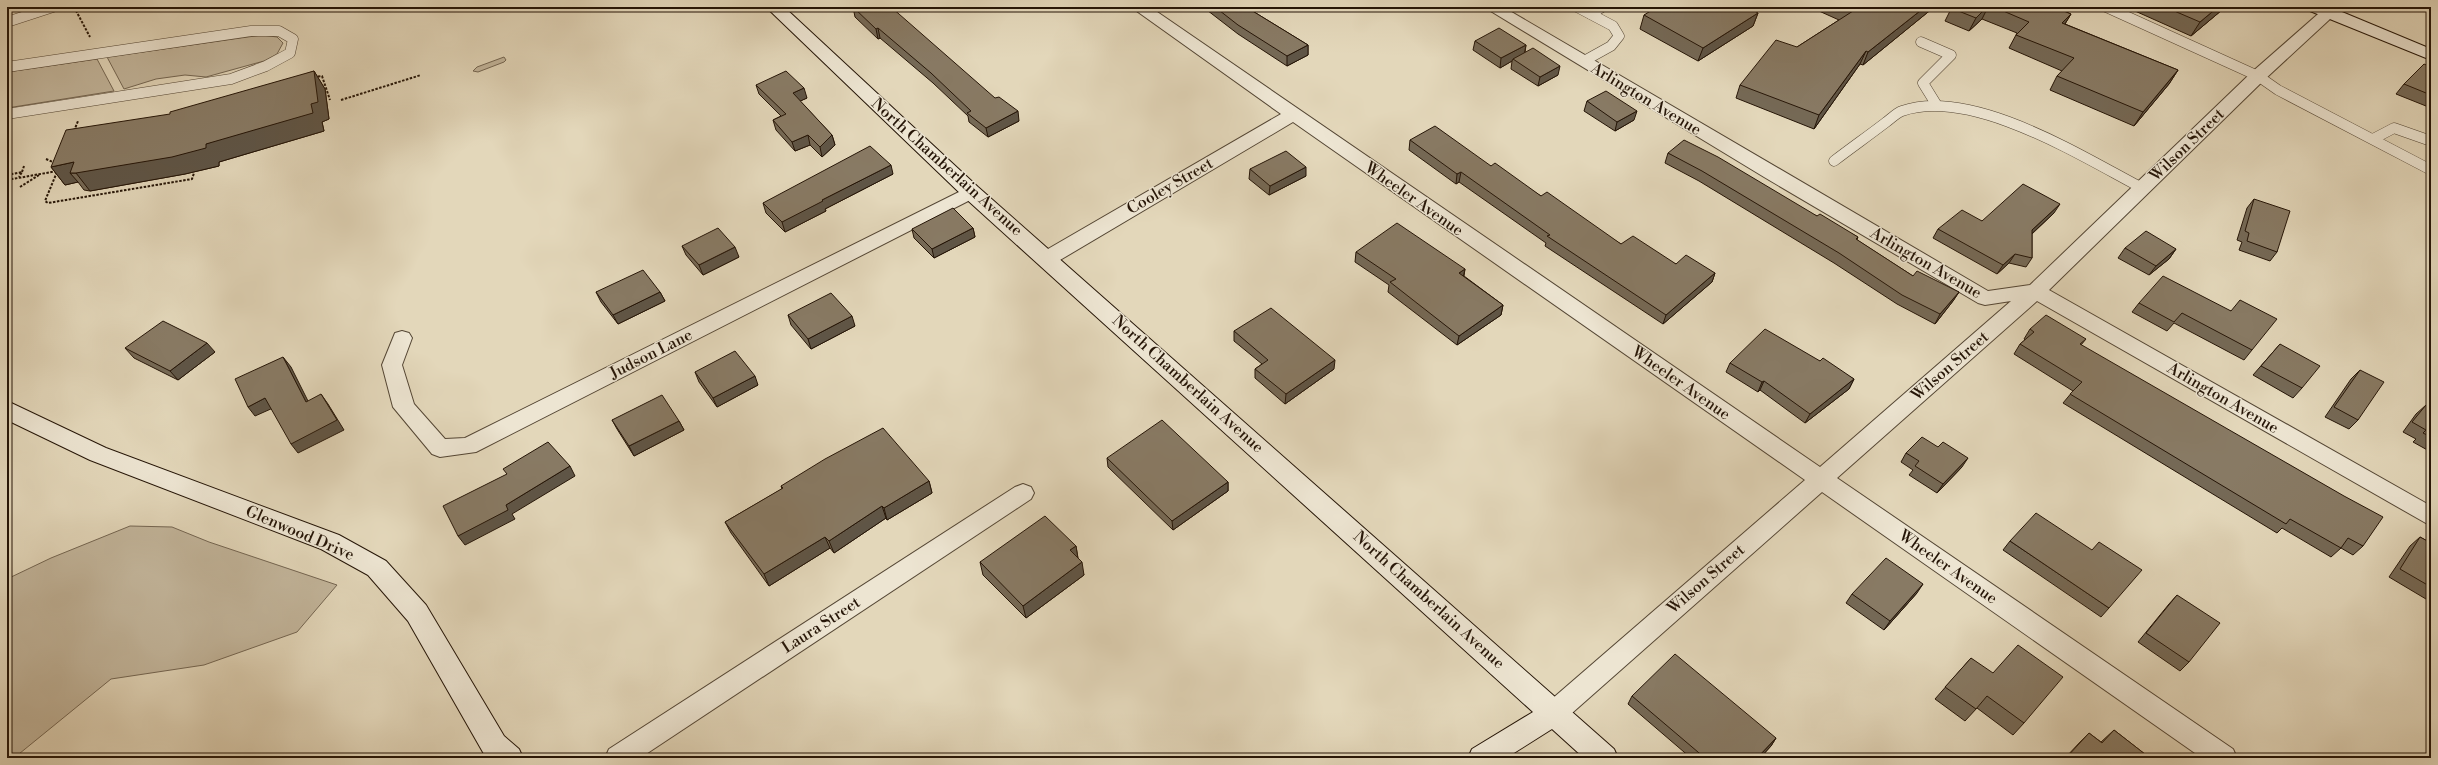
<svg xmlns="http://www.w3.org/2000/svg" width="2438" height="765" font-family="'Libre Bodoni',serif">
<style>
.green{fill:#c3b69c;stroke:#746652}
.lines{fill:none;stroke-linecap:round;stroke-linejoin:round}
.lane-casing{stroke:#544634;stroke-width:11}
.street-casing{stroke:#544634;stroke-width:2}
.secondary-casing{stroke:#251507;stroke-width:2}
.path{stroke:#251507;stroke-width:2;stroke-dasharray:2.5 1.5;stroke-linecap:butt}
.lane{stroke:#ede5d2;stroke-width:10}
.street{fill:#ede5d2;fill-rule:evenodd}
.secondary{fill:#ede5d2;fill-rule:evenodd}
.wall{fill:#756956;stroke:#251507}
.shaded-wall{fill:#5f5546;stroke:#251507}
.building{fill:#887a64;stroke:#251507}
.labels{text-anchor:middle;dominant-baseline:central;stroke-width:3;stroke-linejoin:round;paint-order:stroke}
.street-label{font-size:16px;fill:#251507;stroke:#ede5d2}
</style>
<rect width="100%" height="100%" fill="#e3d7ba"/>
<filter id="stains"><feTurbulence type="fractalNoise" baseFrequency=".005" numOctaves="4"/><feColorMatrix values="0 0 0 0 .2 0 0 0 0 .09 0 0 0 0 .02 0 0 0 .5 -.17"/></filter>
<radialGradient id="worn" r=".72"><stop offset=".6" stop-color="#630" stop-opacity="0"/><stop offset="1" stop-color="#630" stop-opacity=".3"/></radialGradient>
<g class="green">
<path d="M262 35 277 37 283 43 277 54 264 61 206 77 185 75 156 79 124 89 107 57Z"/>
<path d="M504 57 506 60 504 62 478 72 473 71 477 67Z"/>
<path d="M97 59 114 91 7 108V72Z"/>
<path d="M130 526 172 527 209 542 337 585 297 632 204 665 111 679 14 758H7V579L51 558Z"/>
</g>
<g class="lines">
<g class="lane-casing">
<g id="lane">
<path d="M1577 7 1613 26 1619 36 1611 46 1584 61"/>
<path d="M2106 7 2258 76 2278 90 2431 170"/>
<path d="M1591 14 1602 7"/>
<path d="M7 22 53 7"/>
<path d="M1921 42 1951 55 1923 83 1936 104"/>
<path d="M7 67 251 31H279L293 39 290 53 266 66 231 79 7 114"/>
<path d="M2373 139 2394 128 2431 141"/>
<path d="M1834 161C1851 148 1868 136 1885 123 1891 119 1896 113 1902 111 1972 87 2081 156 2142 188"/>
</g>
</g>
<g class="street-casing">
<g id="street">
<path d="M1131 7H1150L1820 467 2011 301 1985 305 1978 303 1764 177 1484 7H1503L1988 291 2030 285 2252 72 2326 7H2343L2264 80 2049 290 2431 506V526L2037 301 1837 478 2233 749 2237 758H2202L1822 492 1563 721 1554 725 1545 721 1541 713 1545 705 1805 480 1293 122 1055 263 1048 265 1041 263 1038 258 1041 253 1281 114Z"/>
<path d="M971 186 978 188 980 192 978 196 476 452 440 457 432 454 393 407 382 365 395 333 402 331 409 333 412 338 402 365 414 404 445 439 465 438Z"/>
<path d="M1023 484 1031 487 1034 493 1031 499 640 758H605L609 749 1015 487Z"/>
</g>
</g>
<g class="secondary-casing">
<g id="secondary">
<path d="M766 7H784L978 187 1614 749 1618 758H1584L1552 729 1506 758H1468L1472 749 1533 712 964 197Z"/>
<path d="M2308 7H2330L2431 49V60L2310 11Z"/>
<path d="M7 401 106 448 339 535 386 561 426 605 504 736 519 749 523 758H489L484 754 408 621 368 575 321 549 90 460 7 420Z"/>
</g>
</g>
<g class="path">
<path d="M74 7 90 37"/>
<path d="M314 77 322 76 330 100"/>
<path d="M341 100 421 75"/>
<path d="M74 131 78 121"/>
<path d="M46 159 55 163"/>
<path d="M22 172 24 166"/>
<path d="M57 172 45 201 48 203 192 179 194 173"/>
<path d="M7 175 22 172 19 177"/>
<path d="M7 180 57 171"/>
<path d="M20 187 39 175"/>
</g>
<use href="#lane" class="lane"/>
<use href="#street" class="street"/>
<use href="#secondary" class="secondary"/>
</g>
<g class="wall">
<path d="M853 7 1019 121 988 137 969 122 968 116 933 83 880 38 878 39 855 17Z"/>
<path d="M1203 7H1246L1308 45V55L1287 66 1238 34Z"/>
<path d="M1820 7H1934L1933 8 1863 65 1860 64 1814 129 1736 98 1740 85 1797 47 1839 20 1819 11Z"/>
<path d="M1952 7H2054L2071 14 2065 24 2178 70 2169 84 2134 126 2050 90 2057 76 2062 71 2009 48 2017 33 1982 19 1969 31 1945 21Z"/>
<path d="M2126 7H2223L2222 10 2191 36Z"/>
<path d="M1758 13 1753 26 1698 61 1640 29 1644 15Z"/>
<path d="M1475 41 1526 45 1525 53 1558 75 1538 86 1511 69 1512 61 1500 68 1473 50Z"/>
<path d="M2431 67V108L2396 94 2404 84Z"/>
<path d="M314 71 325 89 329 119 322 122 324 131 219 162V166L185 174 90 191 84 190 78 182 65 185 51 167Z"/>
<path d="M756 85 807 98 800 101 832 135 835 145 822 157 810 145 795 151 776 130 773 120 781 116 759 94Z"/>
<path d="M1587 101 1634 120 1615 131 1584 111Z"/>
<path d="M1410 140 1491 166 1621 244 1676 264 1715 273 1712 282 1663 324 1545 246 1546 243 1459 182 1456 184 1409 150Z"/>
<path d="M1668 153 1817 216 1858 237 1857 240 1913 276 1959 292 1953 301 1935 324 1897 304 1834 263 1699 181 1665 163Z"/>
<path d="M1250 169 1306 176 1269 195 1249 179Z"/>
<path d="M893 174 825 209 826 211 785 232 766 213 763 203Z"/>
<path d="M2254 199 2277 252 2270 261 2239 250 2242 242 2237 240 2247 208Z"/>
<path d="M2054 213 2032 234V258L2026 267 2009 263 1997 274 1933 238 1938 229 1982 221Z"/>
<path d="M973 228 975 237 934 258 914 238 912 229Z"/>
<path d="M682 246 739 257 703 275 686 255Z"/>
<path d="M2125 248 2176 249 2169 259 2149 275 2118 258Z"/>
<path d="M1356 252 1465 269 1464 276 1503 305 1501 315 1457 345 1388 292 1389 285 1355 262Z"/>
<path d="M596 292H660L665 301 618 324 601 302Z"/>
<path d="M2139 303 2231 311 2252 350 2244 360 2174 323 2167 331 2132 312Z"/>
<path d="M788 315 855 326 811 349 791 325Z"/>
<path d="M2030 329 2086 339 2081 345 2363 546 2353 555 2341 548 2331 557 2282 528 2277 533 2063 403 2073 391 2014 354 2020 344 2025 340 2024 339Z"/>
<path d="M1234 331 1334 369 1285 404 1255 378V369L1262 364 1234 341Z"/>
<path d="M2280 344 2302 388 2293 398 2253 375Z"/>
<path d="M125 348 215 352 178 380 134 358Z"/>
<path d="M1820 361 1854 379 1849 389 1805 423 1760 390 1758 392 1726 372 1730 363Z"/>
<path d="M2360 370 2358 420 2349 429 2325 417 2351 379Z"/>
<path d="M695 372 758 385 717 407 699 382Z"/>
<path d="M2426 405 2431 408V452L2413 442 2416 439 2403 432 2416 414Z"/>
<path d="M612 420 679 421 684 430 634 456 617 429Z"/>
<path d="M1906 453 1962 467 1937 493 1909 475 1913 470 1901 462Z"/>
<path d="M1107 458 1228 482V491L1173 530 1108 467Z"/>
<path d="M929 481 932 493 887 520 886 518 834 553 830 548 769 586 731 533 725 522 782 489 781 486Z"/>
<path d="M2420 537 2431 543V602L2389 577 2410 546Z"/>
<path d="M2010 541 2109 608 2101 617 2003 550Z"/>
<path d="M1076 546 1078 558 1084 575 1026 618 983 575 980 562Z"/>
<path d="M1917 593 1884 630 1846 603 1852 594Z"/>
<path d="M2177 595 2189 662 2180 671 2138 642 2169 604Z"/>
<path d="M1971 658 2024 723 2013 735 1977 708 1965 721 1935 699Z"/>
<path d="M1632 696 1776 738 1771 746 1760 758H1691L1628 704Z"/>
<path d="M2114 730 2150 758H2065L2081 741 2089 733 2101 742Z"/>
</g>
<g class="shaded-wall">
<path d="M1925 7H1934L1933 8 1863 65 1868 52Z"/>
<path d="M1987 7H1988L1982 19 1969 31 1976 18Z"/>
<path d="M2218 7H2223L2222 10 2191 36 2200 22Z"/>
<path d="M1758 13 1753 26 1698 61 1703 48Z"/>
<path d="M2071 14 2063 27 2062 23Z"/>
<path d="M878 28 880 38 878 39 876 29Z"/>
<path d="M1308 45V55L1287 66V56Z"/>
<path d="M1526 45 1524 55 1513 59 1512 61 1500 68 1501 58Z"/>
<path d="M1866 51 1860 64 1814 129 1819 115Z"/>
<path d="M1560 66 1558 75 1538 86 1540 77Z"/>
<path d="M2178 70 2169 84 2134 126 2143 112Z"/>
<path d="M314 71 325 89 329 119 322 122 324 131 219 162V166L185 174 90 191 76 173H70L78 182 65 185 51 167 74 162 206 144 311 104Z"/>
<path d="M804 88 807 98 796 103 793 93Z"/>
<path d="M1018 111 1019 121 988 137 986 128Z"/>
<path d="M1637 111 1634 120 1615 131 1617 122Z"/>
<path d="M808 135 810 145 795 151 792 142Z"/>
<path d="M832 135 835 145 822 157 820 147Z"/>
<path d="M891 165 893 174 825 209 826 211 785 232 782 222 822 200Z"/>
<path d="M1306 167V176L1269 195 1270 186Z"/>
<path d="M1461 172 1459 182 1456 184 1457 174Z"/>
<path d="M2060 204 2054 213 2026 239 2032 230Z"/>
<path d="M973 228 975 237 934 258 932 249Z"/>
<path d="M735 247 739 257 703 275 699 265Z"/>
<path d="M2176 249 2169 259 2149 275 2156 266Z"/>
<path d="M2015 254 2009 263 1997 274 2003 265Z"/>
<path d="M1465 269 1463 278 1459 273Z"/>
<path d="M1715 273 1712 282 1663 324 1666 315Z"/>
<path d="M660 292 665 301 618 324 613 315Z"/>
<path d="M1959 292 1953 301 1935 324 1940 314Z"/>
<path d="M1503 305 1501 315 1457 345 1459 336Z"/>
<path d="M852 316 855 326 811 349 808 339Z"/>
<path d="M207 343 215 352 178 380 170 371Z"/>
<path d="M283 357 291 367 313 411 306 402Z"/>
<path d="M1335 360 1334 369 1285 404 1286 394Z"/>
<path d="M755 376 758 385 717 407 713 398Z"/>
<path d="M1854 379 1849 389 1805 423 1810 414Z"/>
<path d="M1764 381 1760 390 1758 392 1762 382Z"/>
<path d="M321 394 328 404 344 430 298 453 291 444Z"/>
<path d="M265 398 273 408 255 416 248 407Z"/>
<path d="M679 421 684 430 634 456 629 446Z"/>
<path d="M1968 458 1962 467 1937 493 1943 484Z"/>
<path d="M570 466 575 476 512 514 515 519 465 545 458 536 506 505Z"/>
<path d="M929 481 932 493 887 520 884 508Z"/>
<path d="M1228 482V491L1173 530 1172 521Z"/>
<path d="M882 506 886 518 834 553 829 541Z"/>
<path d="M825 537 830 548 769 586 764 574Z"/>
<path d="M1076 546 1078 559 1070 550Z"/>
<path d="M1082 562 1084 575 1026 618 1023 606Z"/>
<path d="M1923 584 1917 593 1884 630 1890 621Z"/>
<path d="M1776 738 1771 746 1760 758H1757Z"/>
</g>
<g class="building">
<path d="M853 7H891L995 98 999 97 1018 111 986 128 967 113 971 111 931 73 878 28 876 29Z"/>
<path d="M1215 7H1246L1308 45 1287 56 1238 25Z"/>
<path d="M1657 7H1747L1758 13 1703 48 1644 15Z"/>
<path d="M1843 7H1925L1868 52 1866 51 1819 115 1740 85 1776 40 1797 47 1853 11Z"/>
<path d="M1952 7H1987L1976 18 1951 8Z"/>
<path d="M1994 7H2054L2071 14 2062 23 2178 70 2143 112 2057 76 2074 58 2016 35 2029 22Z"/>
<path d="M2165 7H2218L2200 22Z"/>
<path d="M1499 28 1526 45 1501 58 1475 41Z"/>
<path d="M1533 48 1560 66 1540 77 1513 59Z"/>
<path d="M2424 64 2431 67V95L2404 84Z"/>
<path d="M314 71 318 102 311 104 313 113 206 144V148L172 157 76 173H70L74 162 51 167 66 130 170 114V112Z"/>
<path d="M786 71 804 88 793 93 832 135 820 147 808 135 792 142 773 120 786 114 756 85Z"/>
<path d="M1606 91 1637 111 1617 122 1587 101Z"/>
<path d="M1435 126 1491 166 1495 163 1541 196 1547 192 1621 244 1633 236 1676 264 1686 255 1715 273 1666 315 1547 236 1550 235 1461 172 1457 174 1410 140Z"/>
<path d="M1684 140 1718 157 1817 216 1820 214 1858 237 1856 239 1913 276 1917 271 1959 292 1940 314 1902 295 1839 253 1702 171 1668 153Z"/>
<path d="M870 146 891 165 822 200 823 201 782 222 763 203Z"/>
<path d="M1286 151 1306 167 1270 186 1250 169Z"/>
<path d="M2023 184 2060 204 2032 230V258L2015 254 2003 265 1938 229 1962 210 1982 221Z"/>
<path d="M2254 199 2290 211 2277 252 2247 241 2249 233 2245 231Z"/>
<path d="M953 208 973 228 932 249 912 229Z"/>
<path d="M1397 223 1465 269 1459 273 1503 305 1459 336 1390 282 1396 279 1356 252Z"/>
<path d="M718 228 735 247 699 265 682 246Z"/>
<path d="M2146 231 2176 249 2156 266 2125 248Z"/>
<path d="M643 270 660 292 613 315 596 292Z"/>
<path d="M2163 276 2231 311 2240 300 2277 319 2252 350 2182 313 2174 322 2139 303Z"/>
<path d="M831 293 852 316 808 339 788 315Z"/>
<path d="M1271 308 1335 360 1286 394 1255 369 1268 360 1234 331Z"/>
<path d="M2046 315 2086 339 2080 344 2344 496 2383 517 2363 546 2348 538 2341 548 2290 519 2286 524 2070 394 2082 382 2020 344 2034 332 2030 329Z"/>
<path d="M163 321 207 343 170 371 125 348Z"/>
<path d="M1765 329 1820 361 1823 358 1854 379 1810 414 1764 381 1762 382 1730 363Z"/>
<path d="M2280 344 2320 366 2302 388 2261 366Z"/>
<path d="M735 351 755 376 713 398 695 372Z"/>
<path d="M283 357 306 402 321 394 337 420 291 444 265 398 248 407 235 379Z"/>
<path d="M2360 370 2384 382 2358 420 2334 407Z"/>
<path d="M662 395 679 421 629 446 612 420Z"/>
<path d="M2426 405 2431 408V437L2423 433 2426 430 2412 422Z"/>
<path d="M1162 420 1228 482 1172 521 1107 458Z"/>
<path d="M883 428 929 481 884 508 882 506 829 541 825 537 764 574 725 522 783 488 781 486 825 459Z"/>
<path d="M1922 437 1938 447 1943 442 1968 458 1943 484 1915 466 1919 461 1906 453Z"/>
<path d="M548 442 570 466 506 505 508 510 458 536 443 506 507 474 503 469Z"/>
<path d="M2036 513 2092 550 2099 542 2142 570 2109 608 2010 541Z"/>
<path d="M1045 516 1076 546 1070 550 1082 562 1023 606 980 562Z"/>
<path d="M2420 537 2431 543V587L2400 569Z"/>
<path d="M1886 558 1923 584 1890 621 1852 594Z"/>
<path d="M2177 595 2220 623 2189 662 2146 633Z"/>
<path d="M2018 645 2063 677 2024 723 1987 696 1976 709 1945 687 1971 658 1993 673Z"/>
<path d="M1675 654 1776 738 1757 758H1705L1632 696Z"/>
<path d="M2114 730 2150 758H2066L2089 733 2102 743Z"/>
</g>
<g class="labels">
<g class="street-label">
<text transform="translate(1646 99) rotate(31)">Arlington Avenue</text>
<text transform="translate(2187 145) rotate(-44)">Wilson Street</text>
<text transform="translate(947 167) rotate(42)">North Chamberlain Avenue</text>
<text transform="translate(1170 186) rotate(-30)">Cooley Street</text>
<text transform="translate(1414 199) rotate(35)">Wheeler Avenue</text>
<text transform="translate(1926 263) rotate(30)">Arlington Avenue</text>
<text transform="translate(651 354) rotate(-27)">Judson Lane</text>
<text transform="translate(1950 366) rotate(-41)">Wilson Street</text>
<text transform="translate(1681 383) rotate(35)">Wheeler Avenue</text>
<text transform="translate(1188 384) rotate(42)">North Chamberlain Avenue</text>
<text transform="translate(2223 398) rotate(30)">Arlington Avenue</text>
<text transform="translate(300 533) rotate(23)">Glenwood Drive</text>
<text transform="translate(1948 567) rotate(35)">Wheeler Avenue</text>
<text transform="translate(1706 579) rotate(-41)">Wilson Street</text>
<text transform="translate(1429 600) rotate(42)">North Chamberlain Avenue</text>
<text transform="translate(821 625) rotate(-33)">Laura Street</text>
</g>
</g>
<rect width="2438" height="765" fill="none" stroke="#e3d7ba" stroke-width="24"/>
<rect x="8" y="8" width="2422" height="749" fill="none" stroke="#251507" stroke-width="2"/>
<rect x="12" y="12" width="2414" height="741" fill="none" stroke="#251507"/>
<rect width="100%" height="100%" filter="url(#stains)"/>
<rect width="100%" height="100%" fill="url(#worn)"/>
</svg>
